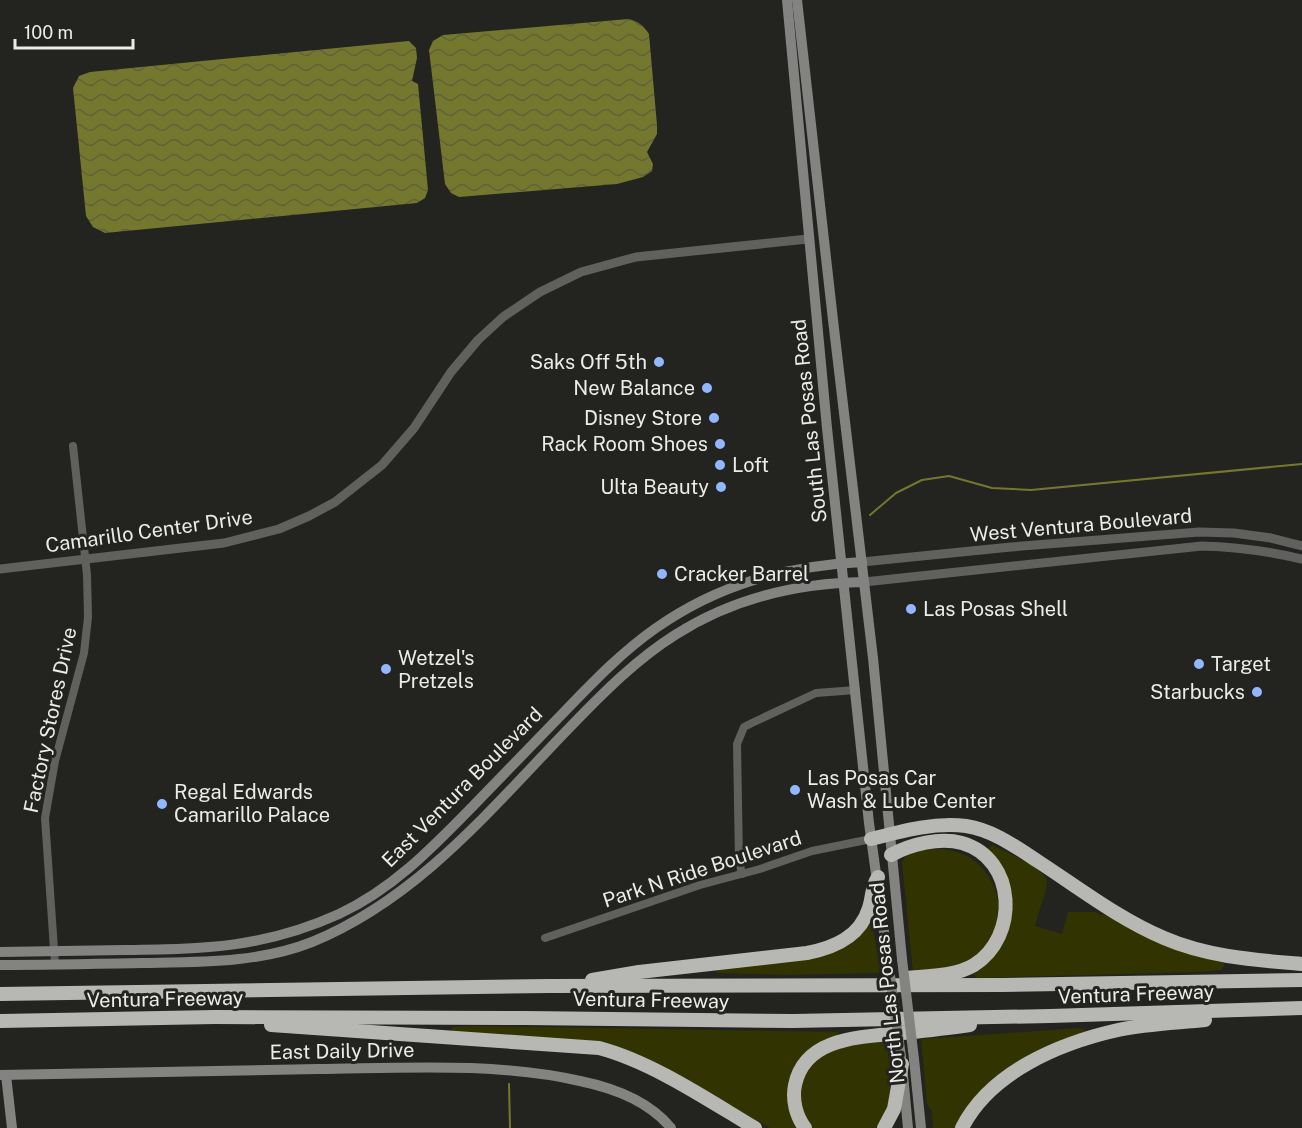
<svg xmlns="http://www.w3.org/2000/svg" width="1302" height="1128" font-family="'Public Sans',sans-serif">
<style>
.green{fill:#313300}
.water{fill:url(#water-waves)}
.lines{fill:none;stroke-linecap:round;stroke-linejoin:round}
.stream{stroke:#74782f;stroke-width:2}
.minor{stroke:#60615f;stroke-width:8}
.tertiary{stroke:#60615f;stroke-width:9}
.secondary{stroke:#838481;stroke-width:10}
.motorway{stroke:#b7b7b4;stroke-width:14}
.secondary-bridge{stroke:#838481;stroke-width:10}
.poi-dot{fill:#91b8fd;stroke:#232320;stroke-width:2}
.labels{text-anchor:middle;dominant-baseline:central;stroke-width:6;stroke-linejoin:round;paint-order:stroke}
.poi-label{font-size:20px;fill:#ebecea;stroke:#232320;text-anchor:start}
.street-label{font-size:20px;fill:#ebecea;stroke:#232320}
</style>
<defs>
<pattern id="water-waves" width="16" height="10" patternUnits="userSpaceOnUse" patternTransform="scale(1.5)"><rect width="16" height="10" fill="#74782f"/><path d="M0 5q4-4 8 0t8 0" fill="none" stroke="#5f6239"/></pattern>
</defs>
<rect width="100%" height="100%" fill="#232320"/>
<g class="green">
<path d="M992 845C1003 850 1045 869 1047 881 1048 887 1037 917 1035 926L1062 934 1068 912H1096L1100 915 1107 914 1179 951 1223 961 1224 966 1221 970 1197 972 976 978 974 975V969L1010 916 984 852Z"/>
<path d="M941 849C999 852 1021 928 971 959 954 970 931 970 913 972L902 863C908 847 927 850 941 849Z"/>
<path d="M872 922 881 973 788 975 717 973V969L790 960Z"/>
<path d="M475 1026 838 1032 839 1038 798 1067 799 1128H770L643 1059 451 1034 452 1027Z"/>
<path d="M1080 1028 1085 1030V1033L1025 1061 956 1128H933L932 1112 927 1104 921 1039Z"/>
<path d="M888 1041C891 1068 896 1108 876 1128H813C805 1119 800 1106 801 1093 804 1050 853 1042 888 1041Z"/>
</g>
<g class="water">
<path d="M628 19C638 21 643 25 649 34L657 125V134L647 152 653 164 652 171 643 177 617 184 459 197 451 193 445 184 429 50 433 41 443 35Z"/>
<path d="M409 41 416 48 417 58 412 81 418 84 428 190 425 198 417 203 105 233 93 227 86 216 73 88 79 76 90 72Z"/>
</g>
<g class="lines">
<g class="stream">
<path d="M870 515 896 493 922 480 949 476 992 488 1031 490 1302 464"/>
<path d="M509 1084 510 1128"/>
</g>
<g class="minor">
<path d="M742 874 739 861 737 744 744 727 754 722 816 693 856 690"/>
<path d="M545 938 700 885 760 869 812 851 871 839"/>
<path d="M55 964 45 818 55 761 84 653 88 617 87 575 73 446"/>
</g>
<g class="tertiary">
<path d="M862 562 1011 547 1199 532 1234 533 1271 538 1302 546"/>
<path d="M0 569 224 543 279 529 309 516 335 502 382 465 414 428 451 372 478 340 503 317 540 292 581 272 636 257 808 239"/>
<path d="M864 582 1202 546C1236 547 1268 551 1302 559"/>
</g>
<g class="secondary">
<path d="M787 0 827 428 869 823 888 961"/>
<path d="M797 0 833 320 873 658 902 959"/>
<path d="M0 952C42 951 83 951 125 950 205 949 264 948 339 914 393 889 433 847 474 805 505 773 536 741 567 709 595 680 623 651 656 628 719 584 786 566 862 562"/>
<path d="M0 965C48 965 96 964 145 963 201 962 259 963 312 942 420 898 494 805 574 723 605 691 637 659 675 635 733 598 796 583 864 582"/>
<path d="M914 1059 921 1128"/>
<path d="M0 1075C106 1073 212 1071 318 1069 403 1068 496 1062 580 1081 614 1088 649 1101 671 1128"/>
<path d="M6 1075 12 1128"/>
<path d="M903 1075 908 1128"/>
</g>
<g class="motorway">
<path d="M871 839C902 831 934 822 966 826 993 830 1016 847 1039 862 1079 888 1119 919 1164 938 1208 957 1255 960 1302 964"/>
<path d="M891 855C911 844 940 837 962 843 1017 859 1019 937 974 965 956 976 928 976 907 978"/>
<path d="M592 980 639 972 807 953C834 948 860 937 869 908 873 896 871 888 878 877"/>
<path d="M0 994 549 986 1002 985 1302 980"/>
<path d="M0 1021 215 1017 525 1018 793 1021 1050 1016 1302 1008"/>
<path d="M271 1025 599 1048C652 1062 708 1100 755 1128"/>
<path d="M805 1128C796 1116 792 1100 795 1085 805 1036 863 1037 902 1033 925 1031 948 1028 970 1025"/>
<path d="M884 1128 894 1109 902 1064"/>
<path d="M962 1128C990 1072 1060 1043 1118 1030 1146 1024 1176 1023 1205 1020"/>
</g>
<g class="secondary-bridge">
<path d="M902 959 914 1059"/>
<path d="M888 961 901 1057"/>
</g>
</g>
<g class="poi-dot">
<circle cx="659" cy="362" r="6"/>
<circle cx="707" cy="388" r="6"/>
<circle cx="714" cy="418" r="6"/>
<circle cx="720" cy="444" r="6"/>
<circle cx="720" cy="465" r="6"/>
<circle cx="721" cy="487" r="6"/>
<circle cx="662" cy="574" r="6"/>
<circle cx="911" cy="609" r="6"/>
<circle cx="1199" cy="664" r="6"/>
<circle cx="386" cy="669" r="6"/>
<circle cx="1257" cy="692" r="6"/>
<circle cx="795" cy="790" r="6"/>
<circle cx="162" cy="804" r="6"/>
</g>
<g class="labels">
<g class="poi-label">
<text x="647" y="362" text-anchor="end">Saks Off 5th</text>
<text x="695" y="388" text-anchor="end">New Balance</text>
<text x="702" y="418" text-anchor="end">Disney Store</text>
<text x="708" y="444" text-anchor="end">Rack Room Shoes</text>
<text x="732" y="465">Loft</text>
<text x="709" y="487" text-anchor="end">Ulta Beauty</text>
<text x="674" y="574">Cracker Barrel</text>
<text x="923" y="609">Las Posas Shell</text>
<text x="398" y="658">Wetzel's<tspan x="398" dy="23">Pretzels</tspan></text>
<text x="1211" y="664">Target</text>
<text x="1245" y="692" text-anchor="end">Starbucks</text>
<text x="807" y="778">Las Posas Car<tspan x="807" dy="23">Wash &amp; Lube Center</tspan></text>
<text x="174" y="792">Regal Edwards<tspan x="174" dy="23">Camarillo Palace</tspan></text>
</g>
<g class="street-label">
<text transform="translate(809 421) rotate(-96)">South Las Posas Road</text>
<text transform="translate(1081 525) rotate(-5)">West Ventura Boulevard</text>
<text transform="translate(149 531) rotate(-8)">Camarillo Center Drive</text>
<text transform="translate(50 720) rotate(-78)">Factory Stores Drive</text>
<text transform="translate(462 787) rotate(-45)">East Ventura Boulevard</text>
<text transform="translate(702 869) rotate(-18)">Park N Ride Boulevard</text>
<text transform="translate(887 983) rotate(-96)">North Las Posas Road</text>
<text transform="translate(1136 994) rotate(-2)">Ventura Freeway</text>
<text transform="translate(165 999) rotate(-1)">Ventura Freeway</text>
<text transform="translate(651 1000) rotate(1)">Ventura Freeway</text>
<text transform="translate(342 1051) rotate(-1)">East Daily Drive</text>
</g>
</g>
<path d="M15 39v9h118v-9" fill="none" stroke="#ebecea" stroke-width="3"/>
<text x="24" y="39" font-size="18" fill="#ebecea" stroke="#232320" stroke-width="4.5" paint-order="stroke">100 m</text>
</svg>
